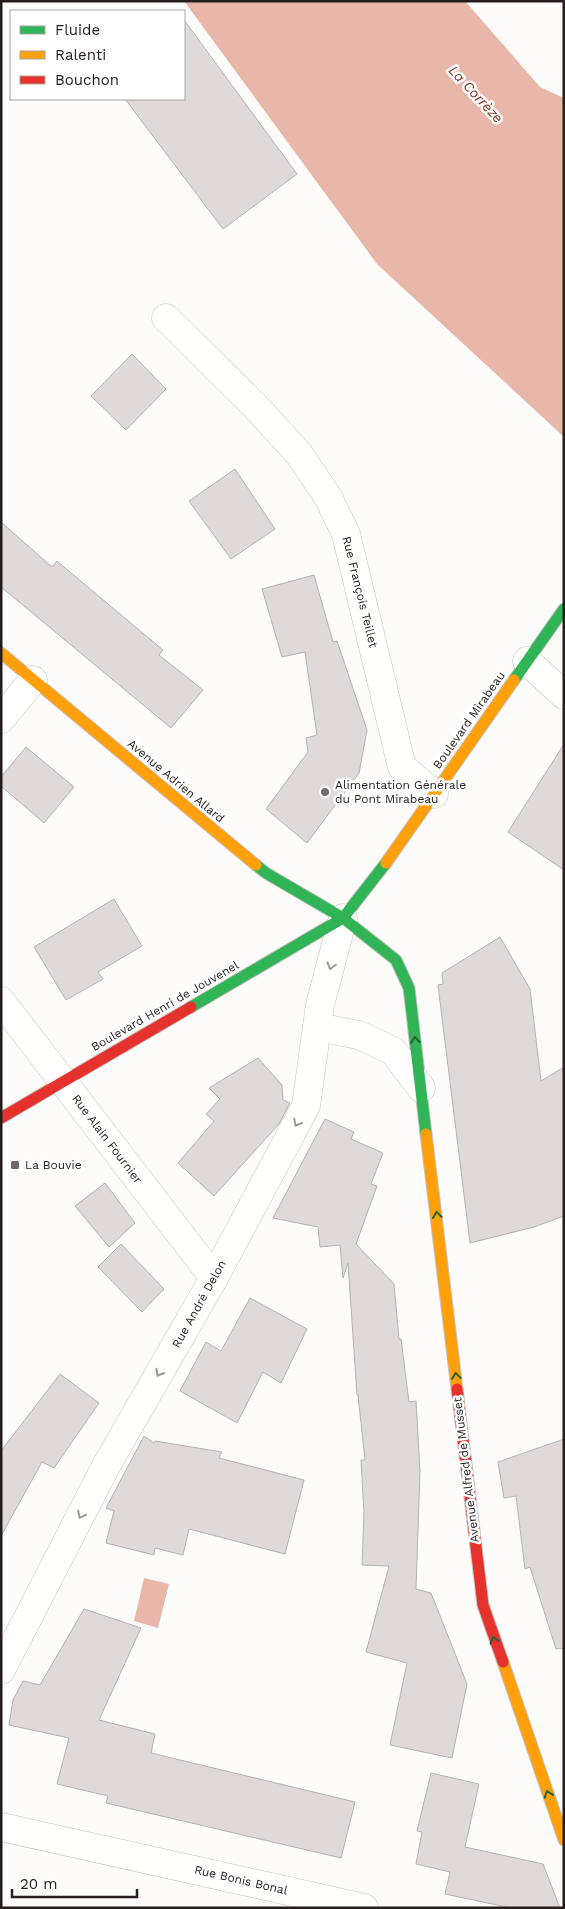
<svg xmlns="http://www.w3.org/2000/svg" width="565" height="1909" font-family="'Work Sans',sans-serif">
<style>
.water{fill:#e8b7a9}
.building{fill:#dfdad9;stroke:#b5b1b0}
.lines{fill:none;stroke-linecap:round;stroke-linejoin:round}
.street-casing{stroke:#c6c2c0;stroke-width:29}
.fast-casing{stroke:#c6c2c0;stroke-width:13}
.slow-casing{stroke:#c6c2c0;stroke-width:13}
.jam-casing{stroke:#c6c2c0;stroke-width:13}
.street{stroke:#fffffe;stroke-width:28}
.fast{stroke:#30b455;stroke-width:11}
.slow{stroke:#ff9f0a;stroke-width:11}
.jam{stroke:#e5322d;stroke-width:11}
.oneway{stroke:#9c9998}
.oneway2{stroke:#296136}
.poi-dot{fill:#706b6a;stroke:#fff;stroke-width:2}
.labels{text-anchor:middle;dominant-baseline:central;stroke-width:5;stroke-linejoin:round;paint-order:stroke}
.street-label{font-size:12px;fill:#241d1c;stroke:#fff}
.poi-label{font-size:12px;fill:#241d1c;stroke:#fff;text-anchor:start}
.water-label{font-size:14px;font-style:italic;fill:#83301a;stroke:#fff}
</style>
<rect width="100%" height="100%" fill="#fefcfb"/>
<g class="water">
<path d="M184 1H465L540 87 564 98V437L377 264Z"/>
<path d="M144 1578 169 1584 158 1628 134 1621Z"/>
</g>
<g class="building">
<path d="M184 20 297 174 223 229 125 99H184Z"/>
<path d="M132 354 166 389 126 430 91 396Z"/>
<path d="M235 469 275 529 231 559 189 501Z"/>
<path d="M1 522 52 567 57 561 114 609 163 650 159 655 203 690 171 728 1 587Z"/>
<path d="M314 575 333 642 337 641 367 730 359 773 307 843 266 809 308 752 306 738 317 735 305 652 282 657 262 589Z"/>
<path d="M564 744V870L508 832Z"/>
<path d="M26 747 74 787 44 823 1 786V777Z"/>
<path d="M114 899 142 946 98 972 103 979 66 1000 34 947Z"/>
<path d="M500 937 530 989 541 1081 564 1067V1216L534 1227 470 1243 438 985 443 984 442 973Z"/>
<path d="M258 1058 282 1085 283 1100 290 1103 279 1124 214 1196 178 1163 214 1121 206 1114 220 1099 209 1088Z"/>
<path d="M325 1119 354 1132 351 1139 383 1153 371 1184 377 1186 356 1244 394 1284 399 1339H401L409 1402 416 1401 420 1471 416 1589 431 1593 467 1684 452 1758 390 1745 407 1663 366 1652 389 1566 362 1565 364 1513 361 1460H365L358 1395H357L348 1263 343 1278 340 1245 320 1247 318 1227 273 1218Z"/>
<path d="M105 1183 135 1223 109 1247 75 1206Z"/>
<path d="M121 1244 164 1289 142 1312 98 1267Z"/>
<path d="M250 1298 307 1329 281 1383 263 1372 237 1423 180 1391 206 1342 221 1351Z"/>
<path d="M60 1374 99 1403 54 1468 42 1462 1 1536V1451Z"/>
<path d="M144 1436 154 1443 155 1441 222 1452 219 1458 304 1480 285 1554 189 1529 183 1555 155 1548 154 1555 106 1543 114 1511 106 1508Z"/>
<path d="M564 1439V1648L556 1649 530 1567 525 1569 516 1496 504 1498 498 1462Z"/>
<path d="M84 1609 141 1628 99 1720 155 1734 151 1753 355 1802 341 1858 106 1803 108 1796 57 1784 69 1738 9 1725 13 1700 23 1681 40 1685Z"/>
<path d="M431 1773 479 1784 465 1847 543 1864 560 1908H511L445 1894 450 1872 416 1864 422 1832 417 1831Z"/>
</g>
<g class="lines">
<g class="street-casing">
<g id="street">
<path d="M166 318 257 408 299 454 328 497 346 534 402 767 434 794"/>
<path d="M527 661 564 695"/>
<path d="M1 719 33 680"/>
<path d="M1 1001 214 1278"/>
<path d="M317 1027 359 1035 393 1051 421 1088"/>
<path d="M1 1670 106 1466 214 1278 306 1106 320 1005 343 918"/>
<path d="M1 1827 364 1908"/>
</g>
</g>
<g class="fast-casing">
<g id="fast">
<path d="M514 680 564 609"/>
<path d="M256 865 266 873 343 918 396 960 409 988 426 1134"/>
<path d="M191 1007 343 918 386 863"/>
</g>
</g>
<g class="slow-casing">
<g id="slow">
<path d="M1 653 256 865"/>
<path d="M386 863 514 680"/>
<path d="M426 1134 457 1389"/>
<path d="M503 1662 564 1840"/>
</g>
</g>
<g class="jam-casing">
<g id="jam">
<path d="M1 1118 191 1007"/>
<path d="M457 1389 483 1605 503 1662"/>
</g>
</g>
<use href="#street" class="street"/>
<use href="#fast" class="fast"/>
<use href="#slow" class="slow"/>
<use href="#jam" class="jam"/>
</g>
<defs><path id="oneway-chevron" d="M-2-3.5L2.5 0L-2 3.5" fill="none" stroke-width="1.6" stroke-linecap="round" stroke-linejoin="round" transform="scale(1.25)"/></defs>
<g class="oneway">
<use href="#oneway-chevron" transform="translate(331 966) rotate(105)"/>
<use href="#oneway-chevron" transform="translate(297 1123) rotate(118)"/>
<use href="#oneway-chevron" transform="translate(159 1373) rotate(120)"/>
<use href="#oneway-chevron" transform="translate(81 1515) rotate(117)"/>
</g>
<g class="oneway2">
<use href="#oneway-chevron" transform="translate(415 1040) rotate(-97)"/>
<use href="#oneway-chevron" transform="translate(437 1215) rotate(-97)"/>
<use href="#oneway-chevron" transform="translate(456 1376) rotate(-97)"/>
<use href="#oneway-chevron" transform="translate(494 1640) rotate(-108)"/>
<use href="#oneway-chevron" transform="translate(548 1794) rotate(-109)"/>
</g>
<g class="poi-dot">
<circle cx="325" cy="792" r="5"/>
<rect x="10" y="1160" width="10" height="10" rx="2.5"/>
</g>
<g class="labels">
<g class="street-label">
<text transform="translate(360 592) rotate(76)">Rue François Teillet</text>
<text transform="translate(469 720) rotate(-55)">Boulevard Mirabeau</text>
<text transform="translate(176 781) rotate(40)">Avenue Adrien Allard</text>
<text transform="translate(165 1006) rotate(-30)">Boulevard Henri de Jouvenel</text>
<text transform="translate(107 1139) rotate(53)">Rue Alain Fournier</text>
<text transform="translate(199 1304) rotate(-61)">Rue André Delon</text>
<text transform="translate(466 1470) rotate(-97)">Avenue Alfred de Musset</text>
<text transform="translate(241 1880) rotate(13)">Rue Bonis Bonal</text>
</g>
<g class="poi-label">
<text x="335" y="785">Alimentation Générale<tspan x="335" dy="14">du Pont Mirabeau</tspan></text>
<text x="25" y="1165">La Bouvie</text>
</g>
<g class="water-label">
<text transform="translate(476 94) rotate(47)">La Corrèze</text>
</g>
</g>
<rect width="565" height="1909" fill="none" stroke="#241d1c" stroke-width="5"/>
<rect x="10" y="10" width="175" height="90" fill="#ffffff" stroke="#a7a5a4"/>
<rect x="20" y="26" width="25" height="8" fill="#30b455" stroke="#a7a5a4"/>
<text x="55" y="35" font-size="15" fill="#241d1c">Fluide</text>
<rect x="20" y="51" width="25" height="8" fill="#ff9f0a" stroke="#a7a5a4"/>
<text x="55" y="60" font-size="15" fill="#241d1c">Ralenti</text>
<rect x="20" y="76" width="25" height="8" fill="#e5322d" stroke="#a7a5a4"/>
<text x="55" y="85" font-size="15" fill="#241d1c">Bouchon</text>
<path d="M12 1889v8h125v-8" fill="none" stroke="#241d1c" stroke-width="2.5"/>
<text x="20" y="1889" font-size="15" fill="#241d1c" stroke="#ffffff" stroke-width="4" paint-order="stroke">20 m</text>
</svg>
